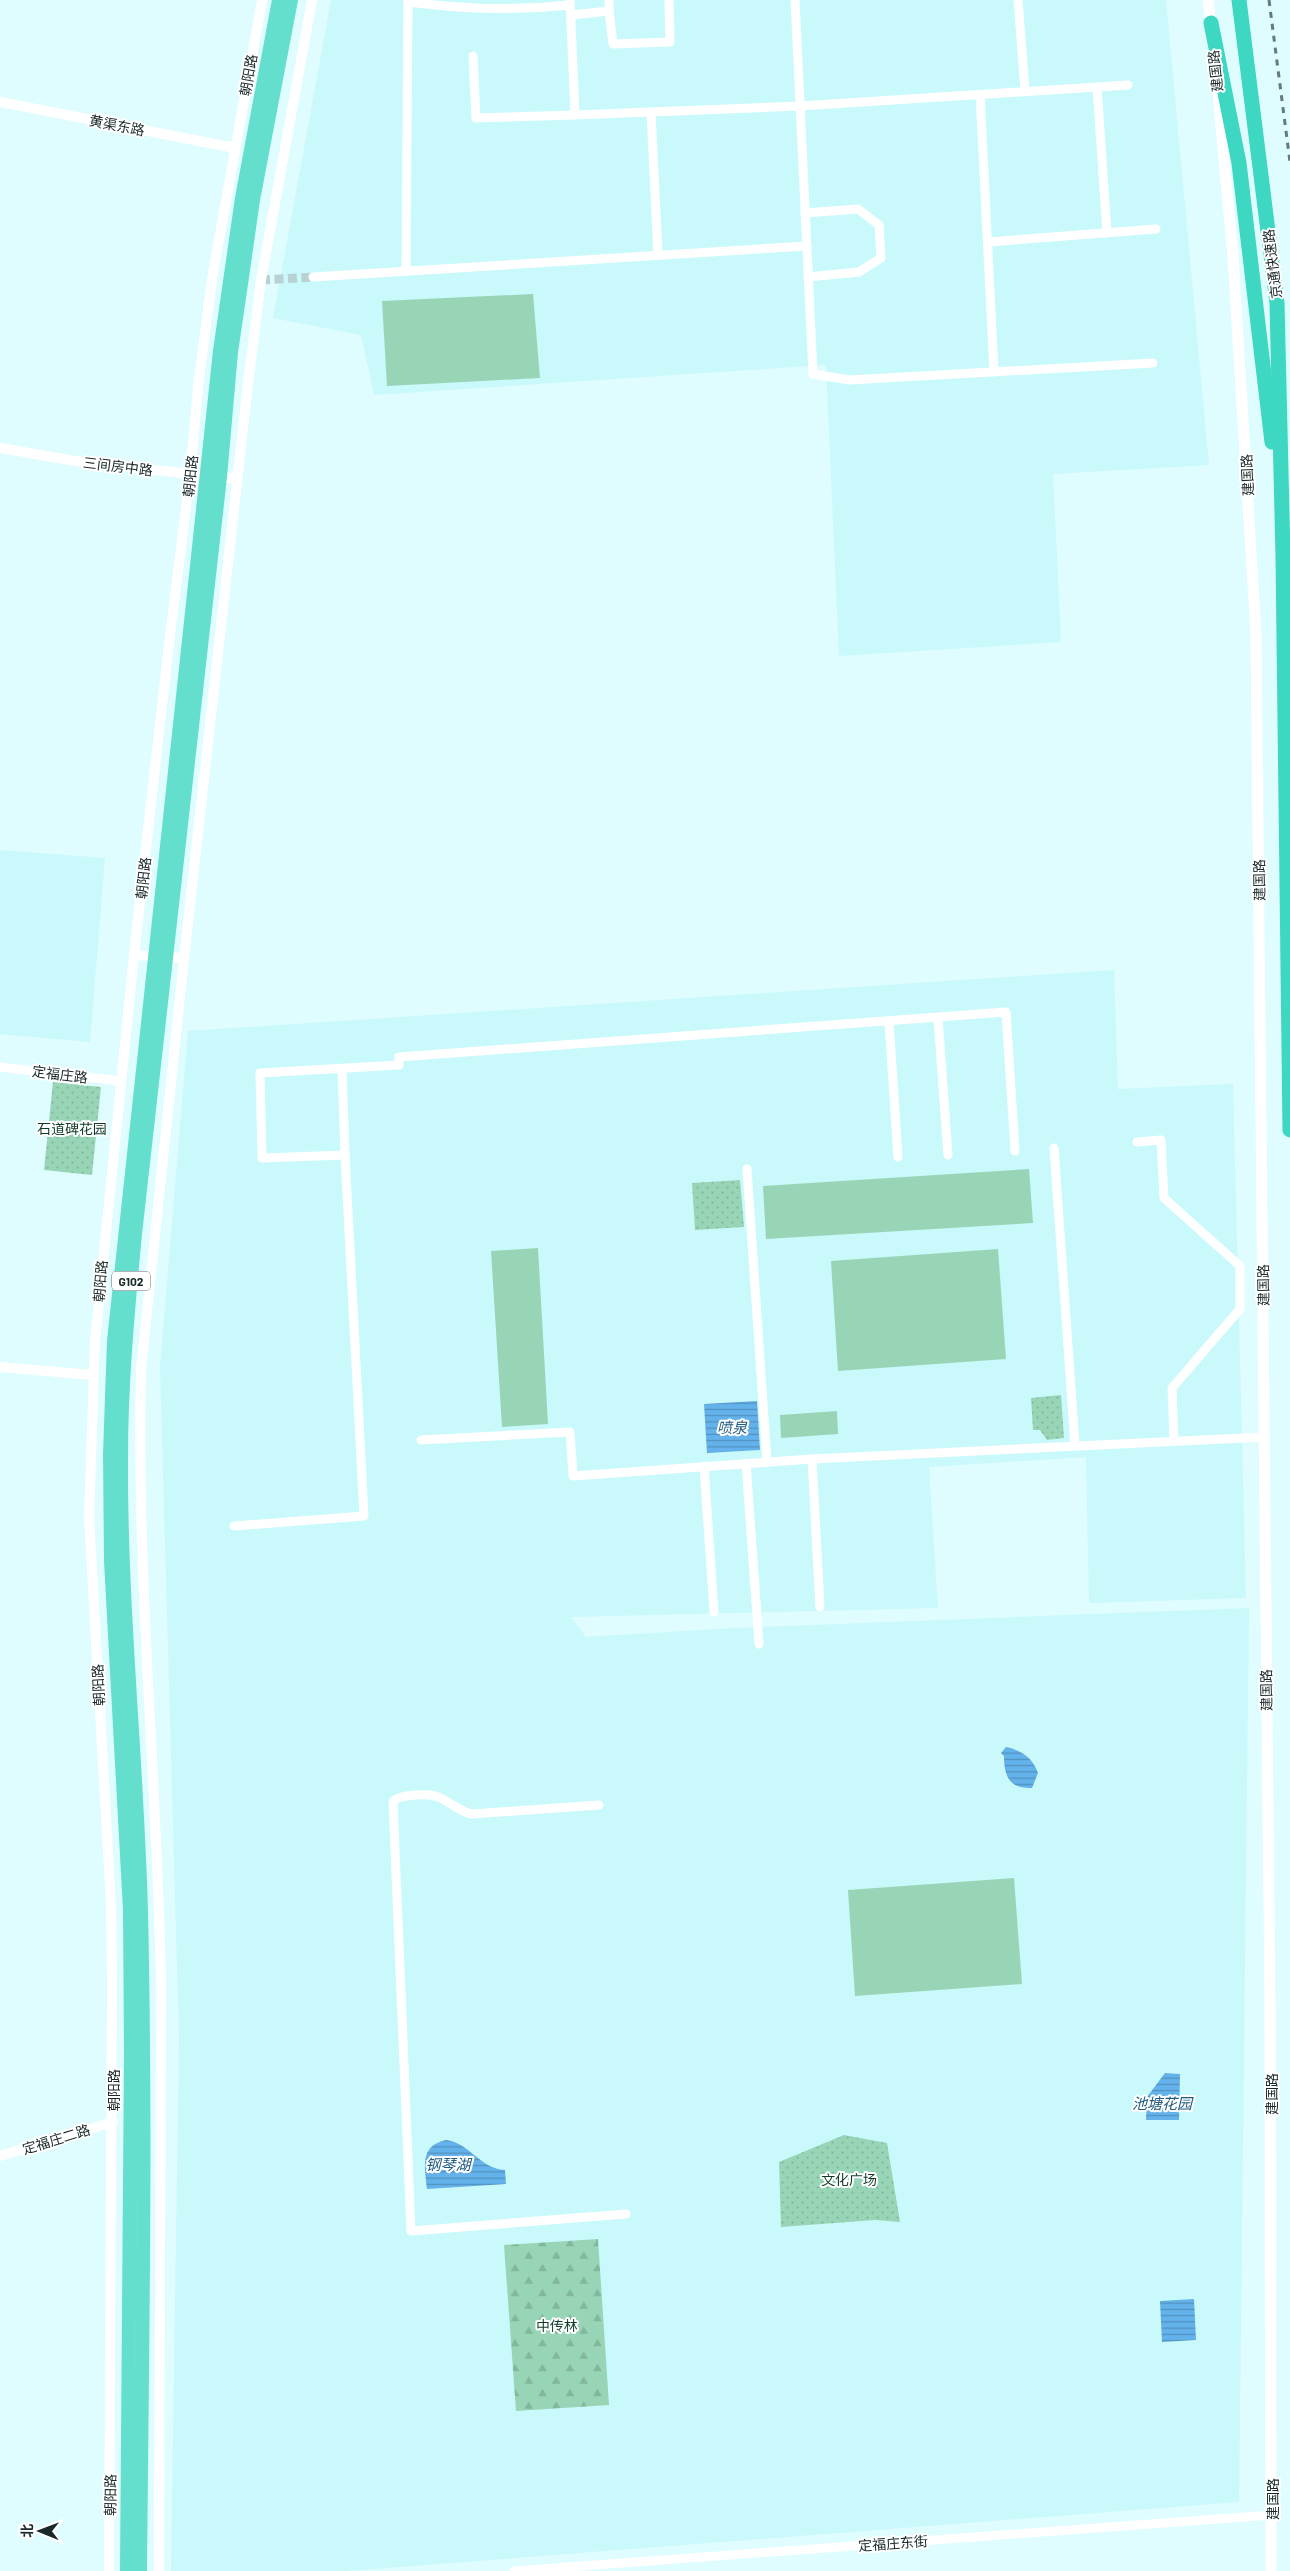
<svg xmlns="http://www.w3.org/2000/svg" width="1290" height="2571" font-family="Barlow,'Noto Sans SC',sans-serif">
<style>
.built{fill:#caf9fc}
.grass{fill:url(#grass-dots)}
.forest{fill:url(#forest-firs)}
.garden{fill:#98d5b6}
.water{fill:url(#water-rules)}
.lines{fill:none;stroke-linecap:round;stroke-linejoin:round}
.minor-tunnel{stroke:#b8d2d3;stroke-width:9;stroke-dasharray:9 4.5;stroke-linecap:butt}
.minor{stroke:#fff;stroke-width:9}
.tertiary{stroke:#fff;stroke-width:10}
.secondary{stroke:#fff;stroke-width:11}
.trunk{stroke:#64dfce;stroke-width:14}
.motorway{stroke:#3dd7c2;stroke-width:15}
.rail{stroke:#65797a;stroke-width:3;stroke-dasharray:6 6;stroke-linecap:butt}
.labels{text-anchor:middle;dominant-baseline:central;stroke-width:4;stroke-linejoin:round;paint-order:stroke}
.shield{fill:#fff;stroke:#5f6869;stroke-width:1}
.shield-label{font-size:12px;font-weight:bold;fill:#1a2829}
.street-label{font-size:14px;fill:#1a2829;stroke:#fff}
.park-label{font-size:14px;fill:#103a28;stroke:#fff}
.water-label{font-size:15px;font-style:italic;fill:#215b81;stroke:#fff}
</style>
<defs>
<pattern id="grass-dots" width="8" height="8" patternUnits="userSpaceOnUse" patternTransform="scale(1.25)"><rect width="8" height="8" fill="#98d5b6"/><path d="M2 2h.1M6 6h.1" fill="none" stroke="#82b79c" stroke-width="1.8" stroke-linecap="round"/></pattern>
<pattern id="forest-firs" width="22" height="20" patternUnits="userSpaceOnUse" patternTransform="scale(1.25)"><rect width="22" height="20" fill="#98d5b6"/><path d="M5 1l3.5 6h-7zM16 11l3.5 6h-7z" fill="#82b79c"/></pattern>
<pattern id="water-rules" width="6" height="5" patternUnits="userSpaceOnUse" patternTransform="scale(1.25)"><rect width="6" height="5" fill="#63b2eb"/><path d="M0 2.5h6" fill="none" stroke="#5191be"/></pattern>
</defs>
<rect width="100%" height="100%" fill="#dffcfe"/>
<g class="built">
<path d="M331 0H1166L1209 465 1053 474 1061 642 839 656 826 365 374 395 361 335 273 318Z"/>
<path d="M0 850 105 858 90 1042 0 1034Z"/>
<path d="M1114 970 1118 1089 1233 1084 1246 1598 1089 1603 1086 1457 929 1467 938 1608 571 1617 586 1637 735 1628 1249 1608 1239 2502 347 2571H171L179 2037 160 1367 188 1031Z"/>
</g>
<g class="grass">
<path d="M53 1082 101 1087 92 1175 44 1170Z"/>
<path d="M740 1180 744 1227 695 1230 692 1183Z"/>
<path d="M1061 1395 1064 1438 1047 1440 1040 1430H1033L1031 1398Z"/>
<path d="M844 2135 887 2143 900 2222 875 2220 781 2227 779 2162Z"/>
</g>
<path class="forest" d="M598 2239 609 2405 516 2411 504 2245Z"/>
<g class="garden">
<path d="M533 294 540 378 387 386 382 301Z"/>
<path d="M1029 1169 1033 1223 766 1239 763 1186Z"/>
<path d="M538 1248 548 1424 502 1427 491 1251Z"/>
<path d="M998 1249 1006 1359 838 1371 831 1261Z"/>
<path d="M837 1411 838 1434 781 1438 780 1415Z"/>
<path d="M1014 1878 1022 1984 855 1996 848 1890Z"/>
</g>
<g class="water">
<path d="M757 1401 760 1450 707 1453 704 1404Z"/>
<path d="M1006 1747C1021 1750 1033 1758 1038 1773L1032 1788C1010 1789 1004 1777 1004 1756L1001 1753Z"/>
<path d="M1165 2073 1180 2074 1179 2120H1146L1147 2097Z"/>
<path d="M446 2140C470 2143 480 2169 505 2170L506 2184 427 2189C425 2167 419 2146 446 2140Z"/>
<path d="M1194 2299 1196 2340 1162 2342 1160 2301Z"/>
</g>
<g class="lines">
<path class="minor-tunnel" d="M261 280 313 277"/>
<g class="minor">
<path d="M570 0 575 115 800 106 1128 85"/>
<path d="M609 0V11"/>
<path d="M795 0 813 374 849 380 1153 363"/>
<path d="M1018 0 1025 91"/>
<path d="M408 2C465 9 512 11 570 5"/>
<path d="M571 15 609 11 613 44 670 42 669 0"/>
<path d="M473 56 476 118 575 115"/>
<path d="M1097 87 1107 233"/>
<path d="M980 94 994 372"/>
<path d="M651 112 658 255"/>
<path d="M805 213 858 209 879 225 881 258 859 272 808 277"/>
<path d="M988 242 1156 229"/>
<path d="M406 271 408 0"/>
<path d="M313 277 807 246"/>
<path d="M938 1018 948 1155"/>
<path d="M889 1022 898 1157"/>
<path d="M0 1067 121 1081"/>
<path d="M342 1069 345 1155 262 1158 260 1073 399 1065V1057L1006 1012 1015 1151"/>
<path d="M1137 1142 1161 1140 1164 1198 1240 1266V1309L1172 1388 1174 1441"/>
<path d="M1054 1148 1075 1445"/>
<path d="M747 1169 767 1462"/>
<path d="M421 1440 570 1432 573 1476 812 1459 1265 1437"/>
<path d="M812 1459 820 1607"/>
<path d="M746 1463 759 1644"/>
<path d="M704 1466 714 1612"/>
<path d="M234 1526 364 1516 345 1155"/>
<path d="M599 1805 472 1814C457 1811 449 1800 435 1796 426 1794 398 1794 393 1802L411 2231 626 2214"/>
<path d="M514 2571 1272 2515"/>
</g>
<g class="tertiary">
<path d="M0 102 235 148"/>
<path d="M0 448 81 462 237 479"/>
<path d="M134 955 184 958"/>
<path d="M0 1367 93 1375"/>
<path d="M0 2156 113 2122"/>
<path d="M109 2571 112 1982 111 1905 89 1517 95 1341 134 955 170 635 190 475 199 378 213 273 262 0"/>
<path d="M159 2571 161 1982C157 1778 136 1573 141 1369L184 958 248 383 261 280 312 0"/>
</g>
<g class="secondary">
<path d="M1208 0 1212 31"/>
<path d="M1217 82 1233 257 1256 634 1270 2006 1271 2571"/>
</g>
<g class="trunk">
<path d="M127 2571 131 2053 130 1910 111 1561 110 1454 114 1341 220 351 242 198 279 0"/>
<path d="M140 2571C142 2352 146 2132 141 1912 137 1760 120 1608 121 1456 121 1382 128 1308 135 1234L220 477 231 352 242 277 253 200 291 0"/>
</g>
<g class="motorway">
<path d="M1239 0 1277 303 1283 556 1290 1130"/>
<path d="M1211 23 1239 163 1272 442"/>
</g>
<path class="rail" d="M1269 0 1290 162"/>
</g>
<g class="labels">
<rect class="shield" x="112" y="1271.5" width="38" height="19" rx="4"/>
<g class="shield-label">
<text x="131" y="1281">G102</text>
</g>
<g class="street-label">
<text transform="translate(1215 71) rotate(-96)">建国路</text>
<text transform="translate(248 75) rotate(-80)">朝阳路</text>
<text transform="translate(117 125) rotate(11)">黄渠东路</text>
<text transform="translate(1272 264) rotate(-97)">京通快速路</text>
<text transform="translate(118 466) rotate(7)">三间房中路</text>
<text transform="translate(1247 475) rotate(-93)">建国路</text>
<text transform="translate(190 476) rotate(-84)">朝阳路</text>
<text transform="translate(143 878) rotate(-84)">朝阳路</text>
<text transform="translate(1259 880) rotate(-91)">建国路</text>
<text transform="translate(60 1074) rotate(7)">定福庄路</text>
<text transform="translate(100 1281) rotate(-85)">朝阳路</text>
<text transform="translate(1263 1285) rotate(-91)">建国路</text>
<text transform="translate(98 1685) rotate(-93)">朝阳路</text>
<text transform="translate(1266 1690) rotate(-91)">建国路</text>
<text transform="translate(113 2090) rotate(-90)">朝阳路</text>
<text transform="translate(1271 2094) rotate(-90)">建国路</text>
<text transform="translate(56 2139) rotate(-17)">定福庄二路</text>
<text transform="translate(110 2495) rotate(-89)">朝阳路</text>
<text transform="translate(1272 2499) rotate(-90)">建国路</text>
<text transform="translate(893 2543) rotate(-4)">定福庄东街</text>
</g>
<g class="park-label">
<text x="72" y="1128">石道碑花园</text>
<text x="849" y="2179">文化广场</text>
<text x="557" y="2325">中传林</text>
</g>
<g class="water-label">
<text x="732" y="1427">喷泉</text>
<text x="1162" y="2103">池塘花园</text>
<text x="448" y="2164">钢琴湖</text>
</g>
</g>
<g transform="translate(40 2531) rotate(271)" stroke="#ffffff" stroke-width="4" paint-order="stroke">
<path d="M0-4L9 19L0 12L-9 19Z" fill="#1a2829"/>
<text y="-8" font-size="14" font-weight="bold" text-anchor="middle" fill="#1a2829">北</text>
</g>
</svg>
